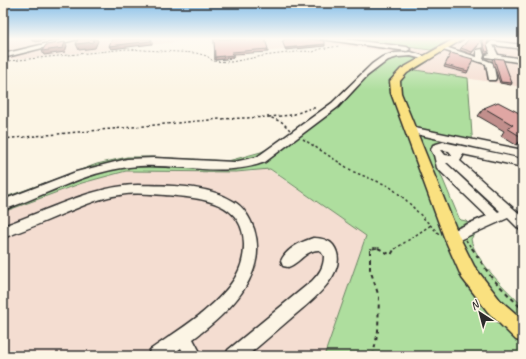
<svg xmlns="http://www.w3.org/2000/svg" width="526" height="359" font-family="Caveat,sans-serif">
<style>
.built{fill:#f4ddd1}
.green{fill:#aede9e;stroke:#6c8464}
.lines{fill:none;stroke-linecap:round;stroke-linejoin:round}
.minor-casing{stroke:#2b2b2b;stroke-width:3}
.major-casing{stroke:#2b2b2b;stroke-width:3}
.path-far2{stroke:#2b2b2b;stroke-width:1;stroke-dasharray:2 2;stroke-linecap:butt}
.path-far1{stroke:#2b2b2b;stroke-width:1.5;stroke-dasharray:2.5 2.5;stroke-linecap:butt}
.path{stroke:#2b2b2b;stroke-width:2;stroke-dasharray:4 4;stroke-linecap:butt}
.minor{fill:#fcf5e5;fill-rule:evenodd}
.major{fill:#fae180;fill-rule:evenodd}
.wall{fill:#c18f8c;stroke:#2b2b2b}
.shaded-wall{fill:#9d7472;stroke:#2b2b2b}
.building{fill:#e0a6a3;stroke:#2b2b2b}
</style>
<rect width="100%" height="100%" fill="#fcf5e5"/>
<filter id="ink" filterUnits="userSpaceOnUse"><feTurbulence type="fractalNoise" baseFrequency=".025" numOctaves="2"/><feDisplacementMap in="SourceGraphic" scale="8" xChannelSelector="R" yChannelSelector="G"/><feConvolveMatrix kernelMatrix="1 2 1 2 8 2 1 2 1" color-interpolation-filters="sRGB"/></filter>
<g filter="url(#ink)">
<g class="built">
<path d="M3 39H204L30 58 3 59Z"/>
<path d="M213 39H350L442 53 450 51V48L466 39H523V87L414 70 428 61 392 54 387 51 338 45 250 53 233 58 215 60Z"/>
<path d="M267 168 366 236 324 356H3V212L82 183 126 171 251 172Z"/>
</g>
<g class="green">
<path d="M344 39H451L431 50Z"/>
<path d="M392 54 429 61 415 70 468 78 473 149 440 143 432 146 431 151 459 218 461 220 466 221 475 233 471 239C474 259 508 292 523 306V356H324L366 236 270 169 236 172 126 171 82 183 3 212V198L97 164 127 157H151L228 161 261 152 275 145 330 105 368 67Z"/>
</g>
<g class="lines">
<g class="minor-casing">
<g id="minor">
<path d="M65 39H78L3 58V54Z"/>
<path d="M321 39H344L407 47 410 49 407 51Z"/>
<path d="M492 41 523 45V49L493 45 498 55 523 59V63L486 57V55L490 54 487 45Z"/>
<path d="M442 46 477 57V50L482 49 484 55 483 59 493 63 496 78 495 80H489L486 64 440 49V47Z"/>
<path d="M411 52 430 58 426 60 411 56 398 57 388 60 367 76 338 107 265 162C221 179 174 161 129 167 84 172 45 196 3 210V200L76 172 127 159 154 158 234 162 257 157 332 103 372 64 382 57 395 53Z"/>
<path d="M410 127 523 150V158L407 132 405 130Z"/>
<path d="M443 142 523 159V167L462 154 463 156 460 161 523 217V230L519 229 508 218 457 241 452 243 447 241 446 237 447 233 487 216 437 168 434 155 431 150 433 145ZM441 150 449 151 453 156 445 155ZM446 163H448L500 211 498 212Z"/>
<path d="M138 185C168 186 206 184 233 201 244 207 250 218 254 229 269 276 227 314 193 339L202 356H185L181 348 170 356H148L150 350C180 329 215 309 235 278 241 268 244 257 244 246 245 200 199 198 165 195 150 194 135 192 120 195 101 197 83 206 65 213 45 222 24 230 3 238V226C44 212 95 185 138 185Z"/>
<path d="M313 238C320 238 328 239 333 245 353 272 306 305 289 320 275 332 261 344 247 356H226L228 350 312 281C319 274 324 267 324 256L320 250C306 249 300 263 288 267L283 266 281 261C286 249 301 242 313 238Z"/>
</g>
</g>
<g class="major-casing">
<path id="major" d="M454 39H463L407 73 400 81 401 93 459 236 474 266 500 300 523 320V342L516 340 488 312 462 278 444 237 391 93 390 81 401 69Z"/>
</g>
<path class="path-far2" d="M9 61 127 49 196 53 207 56 213 61 231 62 263 56 304 51 313 52 320 49 339 46"/>
<g class="path-far1">
<path d="M290 130 282 122 269 117 292 115 311 108H318"/>
<path d="M3 139 220 119 269 117"/>
<path d="M303 139 354 172 389 186 406 200 439 234"/>
<path d="M466 240 472 249"/>
<path d="M370 249 377 248 380 249"/>
<path d="M395 249 431 225"/>
</g>
<g class="path">
<path d="M378 248 391 255 395 248"/>
<path d="M472 248 491 277 523 310"/>
<path d="M373 356 378 331 379 297 370 269V249L375 248"/>
</g>
<use href="#minor" class="minor"/>
<use href="#major" class="major"/>
</g>
<g class="wall">
<path d="M214 39 268 49V52L233 54V58L215 60Z"/>
<path d="M481 39H489L487 44 489 51 488 53 485 54Z"/>
<path d="M478 46 471 54 460 50 461 48Z"/>
<path d="M451 53 468 71 467 73 444 67Z"/>
<path d="M494 58 512 83 511 85 500 83 492 60Z"/>
<path d="M484 108 523 115V141L516 145 501 136 504 131 478 116Z"/>
</g>
<g class="shaded-wall">
<path d="M31 39H49L36 42 35 41H32Z"/>
<path d="M94 39H97L98 41 95 48 79 50 76 44Z"/>
<path d="M152 39V44L111 49 109 46Z"/>
<path d="M65 42 67 46 65 52 44 55 42 51Z"/>
<path d="M325 44V46L285 50V48Z"/>
<path d="M233 55V58L215 60V57Z"/>
<path d="M523 138V141L516 145Z"/>
</g>
<g class="building">
<path d="M78 39H94L93 42 76 44Z"/>
<path d="M112 39H151V41L109 46Z"/>
<path d="M214 39H265L268 49 232 52 233 55 215 57Z"/>
<path d="M284 39H310L325 41V44L285 48 282 41H284Z"/>
<path d="M469 39H481L479 44 472 52 461 48Z"/>
<path d="M482 39H489L487 44 489 51 486 52Z"/>
<path d="M65 42 63 48 42 51 46 45Z"/>
<path d="M451 53 473 59 468 71 445 65Z"/>
<path d="M494 58 503 59 512 83 501 82Z"/>
<path d="M498 102 523 115V138L507 128 513 125 484 108Z"/>
</g>
</g>
<linearGradient id="sky" x2="0" y2="1"><stop stop-color="#82bde9"/><stop offset="0.43" stop-color="#fefaf3"/><stop offset="1" stop-color="#fefaf3" stop-opacity="0"/></linearGradient>
<rect width="526" height="90" fill="url(#sky)"/>
<rect width="526" height="359" fill="none" stroke="#fcf5e5" stroke-width="16"/>
<rect x="8" y="8" width="510" height="343" fill="none" stroke="#2b2b2b" stroke-width="1.5" filter="url(#ink)"/>
<g transform="translate(480 313) rotate(324)" stroke="#fcf5e5" stroke-width="3" paint-order="stroke">
<path d="M0-3L7 15L0 10L-7 15Z" fill="#2b2b2b"/>
<text y="-6" font-size="11" font-weight="bold" text-anchor="middle" fill="#2b2b2b">N</text>
</g>
</svg>
